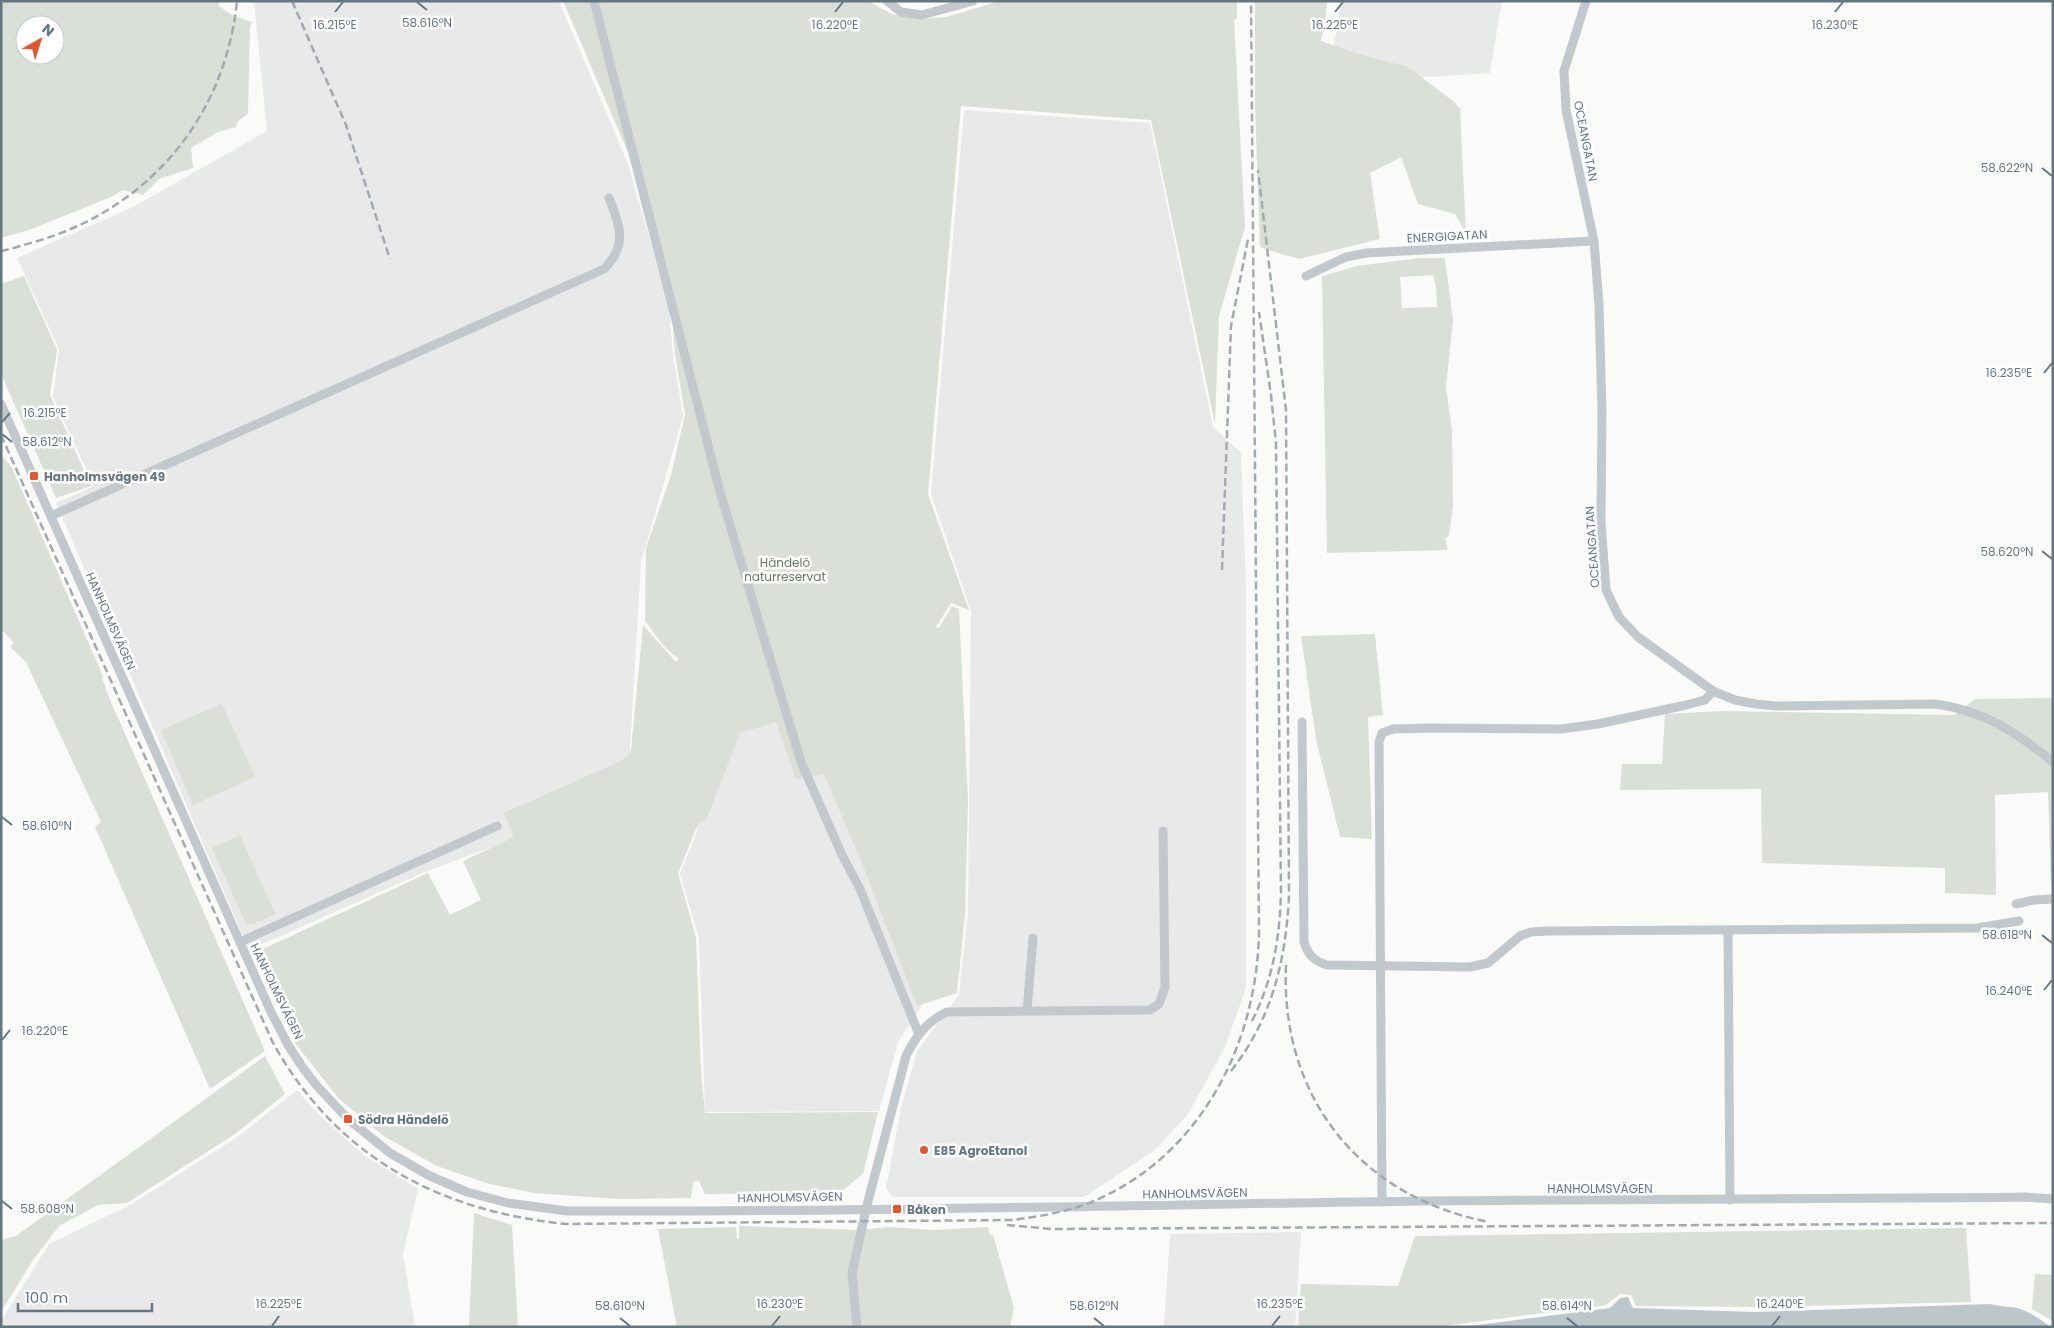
<svg xmlns="http://www.w3.org/2000/svg" width="2054" height="1328" font-family="Poppins,sans-serif">
<style>
.built{fill:#e8e9e9}
.green{fill:#dadfd7;fill-rule:evenodd}
.water{fill:#bbc7cb}
.lines{fill:none;stroke-linecap:round;stroke-linejoin:round}
.minor{stroke:#c3c8cc;stroke-width:9}
.rail{stroke:#a2aab0;stroke-width:2.5;stroke-dasharray:8 4;stroke-linecap:butt}
.ticks{fill:none;stroke:#657683;stroke-width:2}
.poi-dot{fill:#e4572e;stroke:#fff;stroke-width:2}
.labels{text-anchor:middle;dominant-baseline:central;stroke-width:5;stroke-linejoin:round;paint-order:stroke}
.street-label{font-size:12px;fill:#657683;stroke:#fff}
.poi-label{font-size:12px;font-weight:bold;fill:#657683;stroke:#fff;text-anchor:start}
.park-label{font-size:12px;fill:#687a64;stroke:#fff}
.ticks-label{font-size:12px;text-anchor:middle;fill:#657683;stroke:#fff;stroke-width:5;stroke-linejoin:round;paint-order:stroke}
</style>
<rect width="100%" height="100%" fill="#fafaf8"/>
<g class="built">
<path d="M254 1H559L628 164 669 306 673 356 683 416 641 562 629 765 519 837 425 872 249 950 56 503 94 486 53 397 59 349 17 258 133 207 267 131Z"/>
<path d="M1341 1H1502L1490 73 1399 79 1333 51Z"/>
<path d="M964 110 1150 123 1213 427 1241 453 1246 591V988L1225 1047 1188 1114 1155 1150 1084 1197H893L886 1188 901 1108 917 1051 959 995 968 912 971 611 931 494Z"/>
<path d="M779 716 826 771 867 867 921 1007 898 1042 879 1111 705 1112 699 938 680 874 737 730Z"/>
<path d="M297 1090 319 1115 365 1156 418 1189 403 1254 415 1327H1V1321L49 1244 130 1205 236 1138Z"/>
<path d="M1301 1232 1295 1327H1164L1170 1234Z"/>
</g>
<g class="green">
<path d="M1 1H220L218 5 230 14 252 22 250 27 248 114 238 121 236 127 218 132 191 148 193 168 159 179 143 195 123 190 111 197 29 230 1 238ZM25 25H55V55H25Z"/>
<path d="M563 1H868L892 14 922 19 946 17 1000 1H1237V19L1234 20 1245 227 1219 316 1215 424 1151 120 961 106 928 494 969 610 951 603 936 627 939 628 952 606 959 609 968 799 965 914 957 993 917 1006 864 868 824 774 796 779 776 722 740 733 707 818 701 822 695 831 678 873 696 938 701 1072 705 1113 878 1112 863 1174 839 1193 705 1194 699 1181 693 1182 691 1198 618 1199 534 1193 486 1183 437 1166 385 1137 339 1099 295 1043 254 953 428 873 450 915 481 900 463 861 514 837 504 813 623 760 631 751 643 625 675 661H678L677 657C664 650 655 633 645 621L646 548 671 475 685 414 675 355 671 305 632 162Z"/>
<path d="M1255 1H1327L1325 24 1321 41 1355 53 1408 67 1453 101 1462 111H1460L1466 233 1455 214 1418 204 1401 157 1370 173 1380 239 1299 259 1262 248 1260 246 1255 106Z"/>
<path d="M1419 258H1445L1453 320 1446 387 1452 431 1453 506 1449 536 1445 538 1448 550 1327 553 1322 276 1357 266ZM1433 275 1436 286 1437 307 1402 308 1400 277Z"/>
<path d="M24 276 57 350 50 395 91 486 56 498 1 374V284Z"/>
<path d="M1 454 12 468 103 676 102 678 111 702 265 1051 210 1089 95 827 101 822 26 662 12 649 11 646 14 643 1 629Z"/>
<path d="M1375 634 1383 715 1368 717 1372 839 1340 837 1316 739 1301 636Z"/>
<path d="M2053 698V885H2051L2048 792 1995 795 1996 895 1945 893V868L1762 863 1761 789 1620 790 1622 764H1662L1665 714 1722 711 1955 715 1975 699Z"/>
<path d="M222 704 255 777 193 805 161 730Z"/>
<path d="M240 835 275 914 253 924H246L212 848Z"/>
<path d="M265 1056 285 1094 235 1134 127 1203 98 1205 59 1226 33 1260 1 1312V1240L16 1236Z"/>
<path d="M474 1213 512 1225 518 1327H469Z"/>
<path d="M739 1226 860 1230 889 1227 933 1230 988 1227 990 1235H993L1014 1308 1010 1327H677L658 1229 736 1227 737 1239H739Z"/>
<path d="M1966 1228 1971 1302 1757 1307 1636 1306 1631 1295 1620 1294 1606 1305 1436 1327H1298L1301 1284 1398 1286 1415 1236Z"/>
<path d="M2035 1274 2053 1275V1321L2032 1309Z"/>
</g>
<path class="water" d="M1628 1297 1633 1308 1755 1312 1990 1304C1998 1306 2003 1306 2011 1307 2024 1308 2040 1319 2051 1327H1463L1610 1308 1620 1298Z"/>
<g class="lines">
<g class="minor">
<path d="M594 1 720 492 801 762 842 855 860 889 918 1032"/>
<path d="M887 1 901 12 922 15 973 1"/>
<path d="M1586 1 1564 71 1566 110 1594 241 1599 305 1602 412 1601 522 1606 590 1619 617 1638 637 1713 691 1735 700 1756 704 1776 706 1935 704C1983 710 2016 732 2053 762"/>
<path d="M1306 276 1346 257 1366 253 1594 241"/>
<path d="M1 404 270 1010 288 1045 303 1068 317 1086 348 1119 390 1153 430 1176 467 1192 508 1203 567 1211C853 1212 1139 1205 1424 1201 1625 1199 1825 1200 2025 1197L2053 1199"/>
<path d="M51 516 604 269C628 245 620 226 609 198"/>
<path d="M1302 722 1304 942C1308 955 1314 961 1327 965L1470 967 1488 963 1520 936 1531 932 1548 931 1977 928 2019 921"/>
<path d="M2016 904 2034 900 2053 899"/>
<path d="M1728 931 1730 1200"/>
<path d="M240 942 497 826"/>
<path d="M1027 1011 1033 938"/>
<path d="M1382 1202 1379 742 1382 733 1393 729 1431 728 1561 729 1598 724 1686 705 1705 700 1713 691"/>
<path d="M857 1327 852 1273 866 1209 906 1056C916 1036 926 1022 947 1012L1150 1010 1159 1004 1165 987 1163 831"/>
</g>
<g class="rail">
<path d="M292 1 346 125 390 259"/>
<path d="M1 251C12 249 23 245 34 242 147 210 225 119 237 1"/>
<path d="M1 435 273 1043C337 1157 438 1211 566 1224L1013 1220C1041 1216 1068 1212 1094 1201 1201 1155 1257 1044 1259 932L1251 1"/>
<path d="M1222 570 1231 326 1248 239"/>
<path d="M1286 965C1280 1097 1360 1197 1489 1222"/>
<path d="M1252 1021C1273 980 1280 937 1281 891L1276 443 1271 395 1259 312"/>
<path d="M1231 1071C1272 1019 1286 960 1289 895L1286 410 1258 170"/>
<path d="M1007 1225 1052 1229 2053 1223"/>
</g>
</g>
<path class="ticks" d="M417 2 427 10M335 12 343 2M835 12 843 2M1335 12 1343 2M1835 12 1843 2M2042 168 2052 176M2044 373 2052 363M2 422 10 413M2 434 12 442M2042 551 2052 559M2 817 12 825M2042 935 2052 943M2044 990 2052 980M2 1040 10 1030M2 1201 12 1209M620 1318 630 1326M1094 1318 1104 1326M1567 1318 1577 1326M272 1326 279 1316M772 1326 780 1316M1272 1326 1280 1316M1772 1326 1780 1316"/>
<g class="poi-dot">
<rect x="29" y="471" width="10" height="10" rx="2.5"/>
<rect x="343" y="1114" width="10" height="10" rx="2.5"/>
<circle cx="924" cy="1150" r="5"/>
<rect x="892" y="1204" width="10" height="10" rx="2.5"/>
</g>
<g class="labels">
<g class="street-label">
<text transform="translate(1586 141) rotate(79)">OCEANGATAN</text>
<text transform="translate(1447 236) rotate(-3)">ENERGIGATAN</text>
<text transform="translate(1592 547) rotate(-94)">OCEANGATAN</text>
<text transform="translate(111 621) rotate(66)">HANHOLMSVÄGEN</text>
<text transform="translate(277 991) rotate(64)">HANHOLMSVÄGEN</text>
<text x="1600" y="1188">HANHOLMSVÄGEN</text>
<text transform="translate(1195 1193) rotate(-1)">HANHOLMSVÄGEN</text>
<text transform="translate(790 1197) rotate(-1)">HANHOLMSVÄGEN</text>
</g>
<g class="poi-label">
<text x="44" y="476">Hanholmsvägen 49</text>
<text x="358" y="1119">Södra Händelö</text>
<text x="934" y="1150">E85 AgroEtanol</text>
<text x="907" y="1209">Båken</text>
</g>
<g class="park-label">
<text x="785" y="562">Händelö<tspan x="785" dy="14">naturreservat</tspan></text>
</g>
</g>
<g class="ticks-label">
<text x="427" y="27">58.616°N</text>
<text x="835" y="29">16.220°E</text>
<text x="1335" y="29">16.225°E</text>
<text x="1835" y="29">16.230°E</text>
<text x="335" y="29">16.215°E</text>
<text x="2007" y="172">58.622°N</text>
<text x="2009" y="377">16.235°E</text>
<text x="45" y="417">16.215°E</text>
<text x="47" y="446">58.612°N</text>
<text x="2007" y="556">58.620°N</text>
<text x="47" y="830">58.610°N</text>
<text x="2007" y="939">58.618°N</text>
<text x="2009" y="995">16.240°E</text>
<text x="45" y="1035">16.220°E</text>
<text x="47" y="1213">58.608°N</text>
<text x="279" y="1308">16.225°E</text>
<text x="780" y="1308">16.230°E</text>
<text x="1280" y="1308">16.235°E</text>
<text x="1780" y="1308">16.240°E</text>
<text x="620" y="1310">58.610°N</text>
<text x="1094" y="1310">58.612°N</text>
<text x="1567" y="1310">58.614°N</text>
</g>
<rect width="2054" height="1328" fill="none" stroke="#657683" stroke-width="5"/>
<g transform="translate(40 40) rotate(39)"><circle r="24" fill="#ffffff" stroke="#c1c8cd"/>
<path d="M0-4L9 19L0 12L-9 19Z" fill="#e4572e"/>
<text y="-8" font-size="14" font-weight="bold" text-anchor="middle" fill="#657683">N</text>
</g>
<path d="M18 1303v8h134v-8" fill="none" stroke="#657683" stroke-width="2.5"/>
<text x="25" y="1303" font-size="15" fill="#657683" stroke="#ffffff" stroke-width="4" paint-order="stroke">100 m</text>
</svg>
